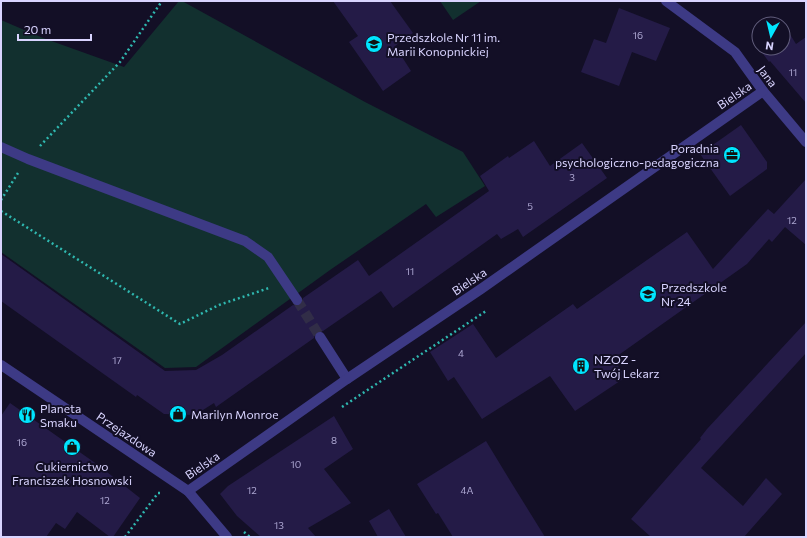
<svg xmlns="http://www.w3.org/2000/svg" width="807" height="538" font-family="Commissioner,sans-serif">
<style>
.green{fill:#12302f}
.building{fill:#241b47}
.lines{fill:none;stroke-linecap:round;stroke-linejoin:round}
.minor-tunnel{stroke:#312d47;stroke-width:10;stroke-dasharray:10 5;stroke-linecap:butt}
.path{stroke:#2fb8b0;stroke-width:2.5;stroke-dasharray:2 3;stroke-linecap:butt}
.minor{stroke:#3d3a85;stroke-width:10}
.labels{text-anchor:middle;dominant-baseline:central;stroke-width:4;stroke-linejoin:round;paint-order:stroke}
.number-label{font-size:10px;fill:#aca6d1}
.poi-label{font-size:12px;fill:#d9d4ff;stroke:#130f26;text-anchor:start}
.street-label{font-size:12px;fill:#d9d4ff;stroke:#130f26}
</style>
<rect width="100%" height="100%" fill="#130f26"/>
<g class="green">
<path d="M179 1H182L365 102 463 152 485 186 436 217 426 204 330 270 196 367 165 368 1 252V20L43 38 124 67Z"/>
<path d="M440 1H481L453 20Z"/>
</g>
<g class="building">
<path d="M333 1H390L413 33 395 46 411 71 383 91 349 42 358 36Z"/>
<path d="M619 8 670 28 656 61 632 52 619 86 581 72 594 39 606 43Z"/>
<path d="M786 28 796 44 806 37V103L770 61 769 62 758 47 783 48V30Z"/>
<path d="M741 125 767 162V169L730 196 700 154Z"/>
<path d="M534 141 550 166 582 143 607 178 523 237 518 229 501 239 497 234 393 308 381 291 323 331H320L316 332 314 338 216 407 214 403 195 415 164 414 137 395 136 397 1 301V254L165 371 196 370 222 355 293 305 297 306 301 305 303 302V298L358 260 369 276 489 191 480 176 508 156 509 158Z"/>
<path d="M806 179V245L785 227 772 242 769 239 747 264 613 359 626 377 575 411 550 376 482 419 454 377 448 381 430 352 473 324 496 358 573 304 577 309 687 232 713 269 768 209 774 214Z"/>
<path d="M806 322V353L701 468 743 506 766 478 782 494 744 537H651L631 519 701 439 700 438 707 429Z"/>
<path d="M10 403 98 465 140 498 113 537H110L77 512 65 529 56 523 46 537H1V416Z"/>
<path d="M334 416 353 449 324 469 351 503 308 528 316 537H261L237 516 220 494 228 486Z"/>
<path d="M486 441 514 487 545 537H453L438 513 436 514 417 484Z"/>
<path d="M389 509 406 537H378L369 521Z"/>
</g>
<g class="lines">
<path class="minor-tunnel" d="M297 300 320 337"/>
<g class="path">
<path d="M40 146 120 62 162 1"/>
<path d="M1 200 18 173"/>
<path d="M1 211 180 324 219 305 269 288"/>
<path d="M342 407 486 311"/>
<path d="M244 532 250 537"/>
<path d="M125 537 158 493H160"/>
</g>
<g class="minor">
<path d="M666 1 735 52 763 91 806 142"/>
<path d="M1 147 28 159 245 241 268 257 297 300"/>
<path d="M320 337 347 379"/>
<path d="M1 365 188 491 227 537"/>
<path d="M188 491 347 379 481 289 763 91"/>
</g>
</g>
<defs>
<g id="school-disc" transform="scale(0.9)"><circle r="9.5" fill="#00e5ff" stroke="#130f26"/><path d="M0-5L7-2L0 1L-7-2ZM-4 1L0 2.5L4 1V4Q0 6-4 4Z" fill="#111"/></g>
<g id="office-disc" transform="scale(0.9)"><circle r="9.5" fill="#00e5ff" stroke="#130f26"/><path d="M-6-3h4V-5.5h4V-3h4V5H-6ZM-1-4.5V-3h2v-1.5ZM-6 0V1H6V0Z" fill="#111"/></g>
<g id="building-disc" transform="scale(0.9)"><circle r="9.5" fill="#00e5ff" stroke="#130f26"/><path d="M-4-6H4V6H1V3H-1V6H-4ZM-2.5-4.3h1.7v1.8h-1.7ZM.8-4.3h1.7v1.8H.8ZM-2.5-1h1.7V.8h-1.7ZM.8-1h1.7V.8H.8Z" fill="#111"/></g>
<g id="shop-disc" transform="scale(0.9)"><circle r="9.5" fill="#00e5ff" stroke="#130f26"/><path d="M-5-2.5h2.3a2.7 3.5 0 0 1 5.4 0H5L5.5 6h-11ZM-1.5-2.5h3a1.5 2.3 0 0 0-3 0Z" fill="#111"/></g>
<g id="restaurant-disc" transform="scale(0.9)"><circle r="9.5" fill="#00e5ff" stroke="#130f26"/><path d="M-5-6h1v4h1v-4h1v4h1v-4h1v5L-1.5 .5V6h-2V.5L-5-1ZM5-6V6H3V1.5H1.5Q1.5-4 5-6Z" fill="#111"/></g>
</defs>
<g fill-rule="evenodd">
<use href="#school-disc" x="374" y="44"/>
<use href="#office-disc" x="732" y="155"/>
<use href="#school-disc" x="648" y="294"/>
<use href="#building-disc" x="581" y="366"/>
<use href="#shop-disc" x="178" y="414"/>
<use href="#restaurant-disc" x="27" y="415"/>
<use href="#shop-disc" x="72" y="447"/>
</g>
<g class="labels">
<g class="number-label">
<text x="638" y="35">16</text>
<text x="793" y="72">11</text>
<text x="572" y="177">3</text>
<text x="530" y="206">5</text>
<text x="792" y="220">12</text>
<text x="410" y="271">11</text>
<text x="461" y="353">4</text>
<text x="117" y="360">17</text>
<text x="334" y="440">8</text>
<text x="22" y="442">16</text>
<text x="296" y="464">10</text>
<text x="252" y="490">12</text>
<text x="467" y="490">4A</text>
<text x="105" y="500">12</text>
<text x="279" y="525">13</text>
</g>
<g class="poi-label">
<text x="387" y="37">Przedszkole Nr 11 im.<tspan x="387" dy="14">Marii Konopnickiej</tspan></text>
<text x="719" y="148" text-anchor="end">Poradnia<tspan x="719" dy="14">psychologiczno-pedagogiczna</tspan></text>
<text x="661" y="287">Przedszkole<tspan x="661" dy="14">Nr 24</tspan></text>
<text x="594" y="359">NZOZ -<tspan x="594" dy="14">Twój Lekarz</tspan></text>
<text x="40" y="408">Planeta<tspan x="40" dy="14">Smaku</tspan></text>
<text x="191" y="414">Marilyn Monroe</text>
<text x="72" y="466" text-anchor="middle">Cukiernictwo<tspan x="72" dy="14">Franciszek Hosnowski</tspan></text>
</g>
<g class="street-label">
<text transform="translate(768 76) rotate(53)">Jana</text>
<text transform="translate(734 95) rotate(-35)">Bielska</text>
<text transform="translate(469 281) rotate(-34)">Bielska</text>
<text transform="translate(127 434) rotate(34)">Przejazdowa</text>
<text transform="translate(202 465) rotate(-35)">Bielska</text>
</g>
</g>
<rect width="807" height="538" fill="none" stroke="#d9d4ff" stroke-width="4"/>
<g transform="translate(771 36) rotate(188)"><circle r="19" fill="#130f26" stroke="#625e7d"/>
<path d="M0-3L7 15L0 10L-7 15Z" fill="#00e5ff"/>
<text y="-6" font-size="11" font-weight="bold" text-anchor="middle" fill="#d9d4ff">N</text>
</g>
<path d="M18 34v6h73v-6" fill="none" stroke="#d9d4ff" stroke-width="2"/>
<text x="24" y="34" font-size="12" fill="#d9d4ff" stroke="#130f26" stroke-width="3" paint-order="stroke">20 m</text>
</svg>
